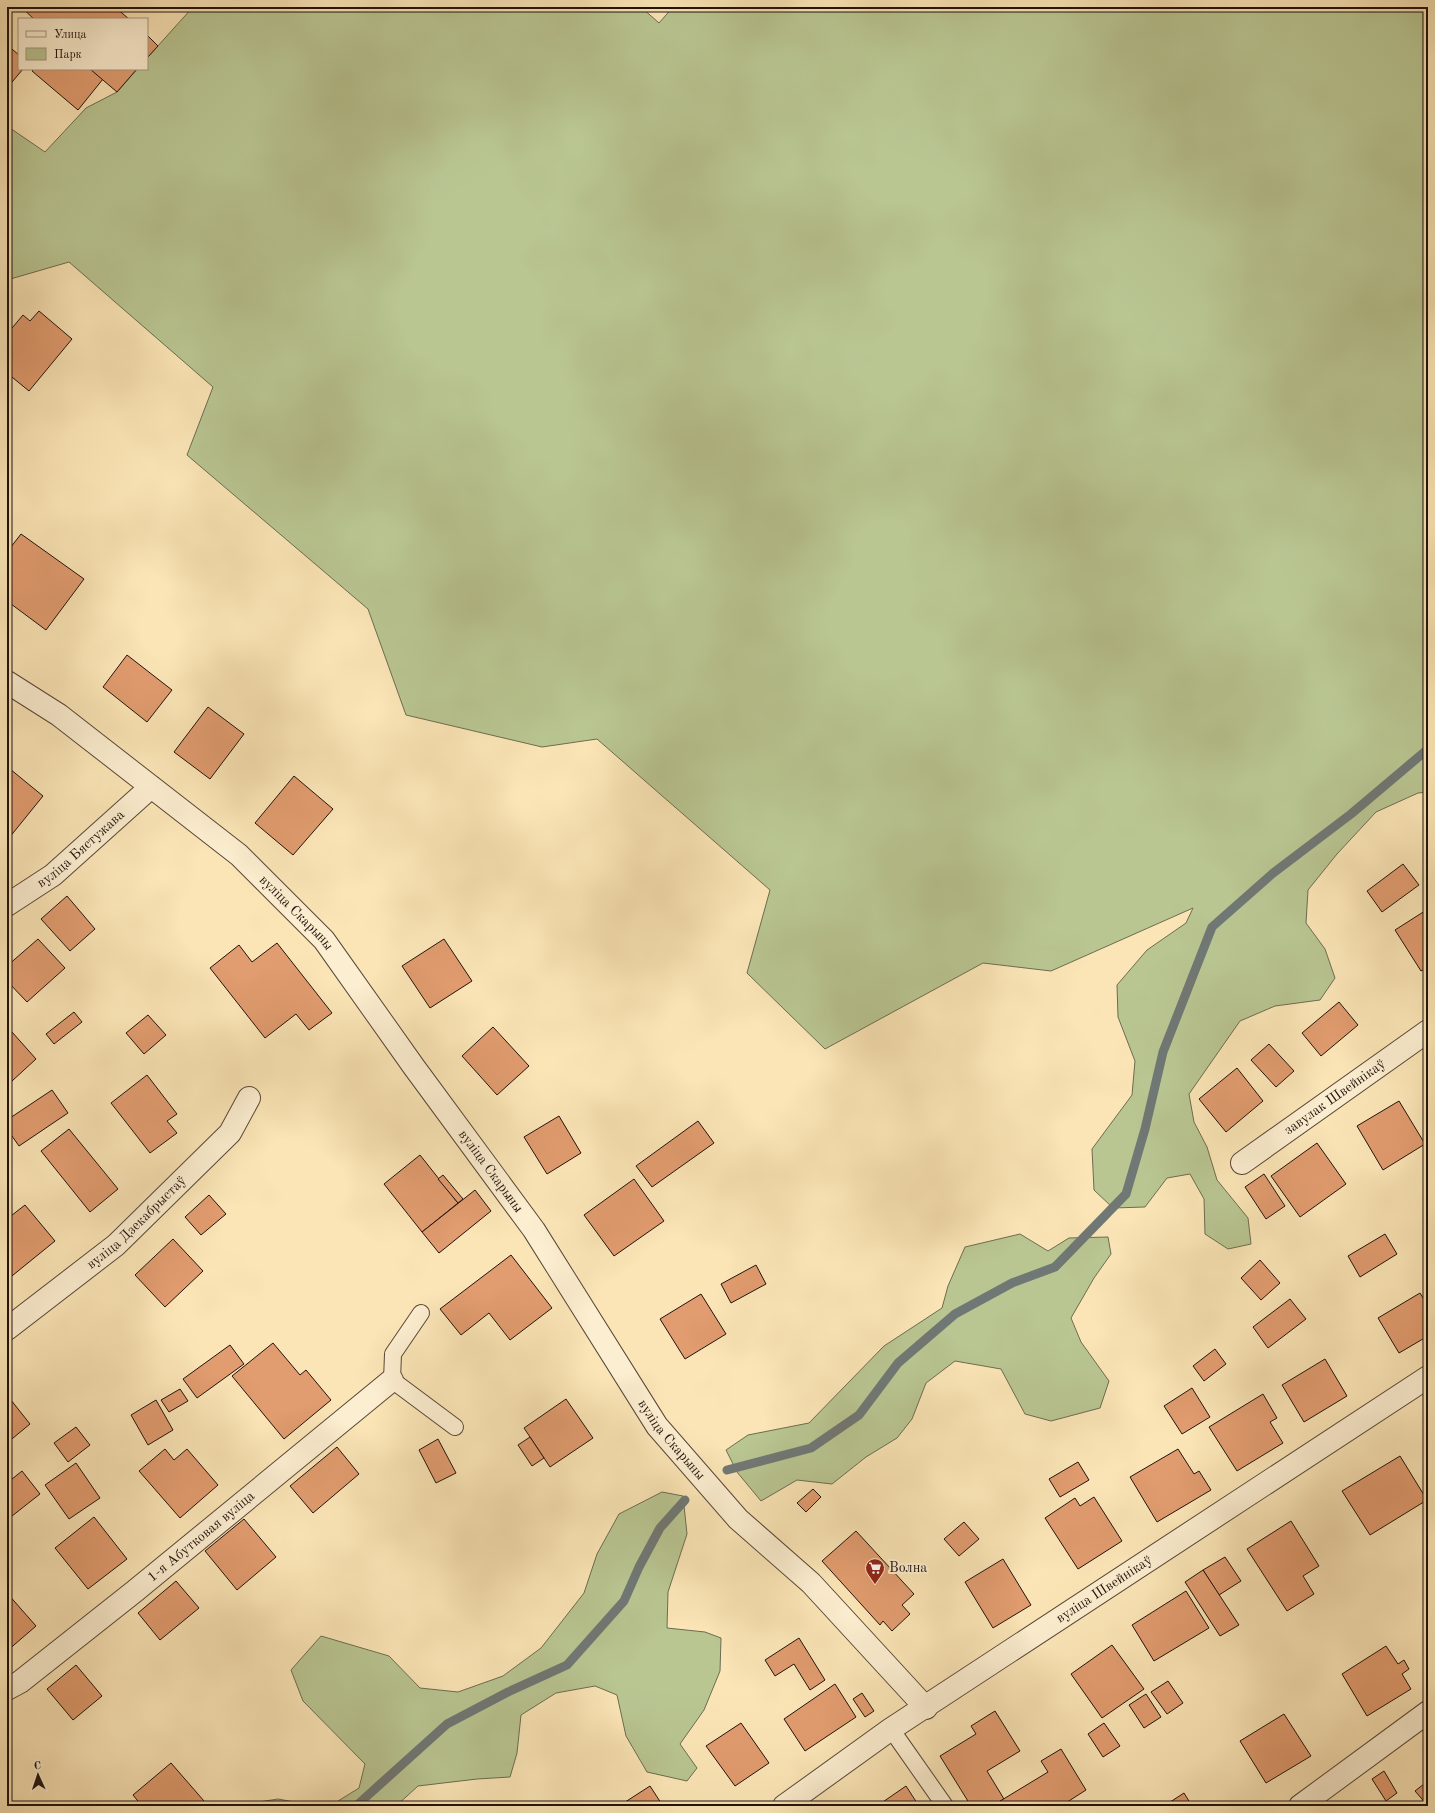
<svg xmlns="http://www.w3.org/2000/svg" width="1435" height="1813" font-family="'Old Standard TT',serif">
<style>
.green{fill:#b9c692;stroke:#6d6c50}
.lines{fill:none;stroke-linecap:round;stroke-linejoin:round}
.stream{stroke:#707875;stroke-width:9}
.building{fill:#e19c6f;stroke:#21120d}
.lane-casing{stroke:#584737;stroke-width:18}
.street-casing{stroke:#584737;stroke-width:24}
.lane{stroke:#fceed0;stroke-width:16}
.street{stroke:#fceed0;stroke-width:22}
.labels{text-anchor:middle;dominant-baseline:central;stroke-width:4;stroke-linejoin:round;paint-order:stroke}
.street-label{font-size:14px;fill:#21120d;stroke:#fceed0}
.poi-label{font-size:14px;fill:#21120d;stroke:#fceed0;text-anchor:start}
</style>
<rect width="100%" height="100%" fill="#fbe5b6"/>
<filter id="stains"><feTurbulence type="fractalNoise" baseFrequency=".005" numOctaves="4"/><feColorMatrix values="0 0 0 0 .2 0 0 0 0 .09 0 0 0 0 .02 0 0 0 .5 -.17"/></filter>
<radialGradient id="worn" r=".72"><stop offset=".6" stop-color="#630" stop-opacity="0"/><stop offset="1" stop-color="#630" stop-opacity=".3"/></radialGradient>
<g class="green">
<path d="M193 7H641L659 23 673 7H1428V792L1418 793 1376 812 1337 854 1308 890 1306 923 1325 949 1335 978 1320 1000 1275 1006 1240 1021 1189 1094 1194 1122 1207 1147 1217 1180 1248 1218 1251 1244 1228 1249 1205 1234 1204 1199 1190 1174 1167 1178 1145 1207 1113 1208 1094 1190 1092 1149 1132 1095 1135 1061 1118 1017 1117 985 1147 950 1186 923 1193 908 1051 971 983 963 825 1049 747 973 770 890 597 739 542 747 406 715 368 609 187 455 213 387 69 262 7 280V126L45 152 86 108 117 92 137 69H147V58Z"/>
<path d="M1020 1234 1048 1251 1069 1238 1108 1237 1111 1254 1094 1278 1071 1318 1081 1342 1109 1381 1100 1408 1051 1421 1025 1414 1001 1369 955 1361 926 1383 912 1419 897 1438 866 1457 832 1484 797 1480 761 1501 737 1472 726 1450 748 1435 809 1423 884 1346 942 1308 948 1286 965 1247Z"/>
<path d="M662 1492 683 1496 687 1534 668 1592 667 1628 705 1632 721 1638 720 1671 704 1710 680 1744 697 1768 687 1781 647 1772 626 1736 617 1695 595 1686 556 1693 521 1715 517 1753 510 1777 477 1779 418 1786 396 1806H330L359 1788 365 1764 303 1701 291 1670 321 1636 389 1656 420 1688 458 1692 503 1676 541 1648 584 1593 597 1554 619 1514Z"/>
<path d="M278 1799 316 1806H238L239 1805Z"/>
</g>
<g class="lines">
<g class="stream">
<path d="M727 1470 811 1448 859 1415 898 1363 955 1314 1012 1283 1055 1267 1126 1194 1145 1129 1163 1052 1212 927 1272 874 1351 814 1428 749"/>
<path d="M356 1806 447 1724 508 1692 567 1665 624 1601 639 1567 660 1528 685 1500"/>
</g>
</g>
<g class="building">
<path d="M21 7H115L129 19H34Z"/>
<path d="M147 35 158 46 147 58Z"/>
<path d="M7 45 19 55V69H23L7 88Z"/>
<path d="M34 69H91L103 79 78 110 32 71Z"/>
<path d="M90 69H137L117 92Z"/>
<path d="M39 311 72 339 29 391 7 373V334L23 315 30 321Z"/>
<path d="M21 534 84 579 46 630 7 601V552Z"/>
<path d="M127 655 172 690 147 722 103 687Z"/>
<path d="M208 707 244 734 210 779 174 752Z"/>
<path d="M10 769 43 796 9 838 7 837V773Z"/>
<path d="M294 776 333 809 293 855 255 823Z"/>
<path d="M1403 864 1419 885 1382 912 1367 891Z"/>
<path d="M67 896 95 929 70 951 41 919Z"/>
<path d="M1428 909V967L1421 971 1395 930Z"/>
<path d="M38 939 65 968 27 1002 7 981V966Z"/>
<path d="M444 939 472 981 430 1008 402 966Z"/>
<path d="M277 943 332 1013 309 1030 296 1014 265 1038 210 968 239 945 252 962Z"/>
<path d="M1339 1002 1358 1025 1321 1056 1302 1033Z"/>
<path d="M74 1012 82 1022 54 1044 46 1034Z"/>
<path d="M148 1015 166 1035 144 1054 126 1033Z"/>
<path d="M493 1027 529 1066 497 1095 462 1056Z"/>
<path d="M12 1032 36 1059 12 1081 7 1075V1036Z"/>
<path d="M1269 1044 1294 1071 1276 1087 1251 1060Z"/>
<path d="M1237 1068 1263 1101 1226 1132 1199 1099Z"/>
<path d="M147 1075 177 1114 167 1121 177 1133 150 1153 111 1103Z"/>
<path d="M52 1090 68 1113 19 1146 7 1129V1120Z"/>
<path d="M1399 1101 1425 1144 1383 1170 1357 1126Z"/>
<path d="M559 1116 581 1153 547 1174 524 1137Z"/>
<path d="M698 1121 714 1143 652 1187 636 1166Z"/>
<path d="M69 1129 118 1189 90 1212 41 1151Z"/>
<path d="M1317 1143 1346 1184 1300 1217 1271 1176Z"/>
<path d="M420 1155 458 1203 422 1232 384 1184Z"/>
<path d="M1264 1174 1285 1206 1266 1219 1245 1187Z"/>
<path d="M443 1175 463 1199 458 1203 438 1179Z"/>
<path d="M634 1179 664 1221 614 1256 584 1215Z"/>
<path d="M475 1190 491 1211 439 1253 422 1232Z"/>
<path d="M209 1195 226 1214 201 1235 185 1217Z"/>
<path d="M25 1205 55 1241 7 1280V1219Z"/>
<path d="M1385 1234 1397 1254 1360 1277 1348 1256Z"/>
<path d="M173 1239 203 1271 165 1307 135 1275Z"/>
<path d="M511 1255 552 1308 510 1340 489 1313 461 1335 440 1309Z"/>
<path d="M1260 1260 1280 1283 1261 1300 1241 1278Z"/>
<path d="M756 1265 766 1284 731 1303 721 1284Z"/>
<path d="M1420 1293 1428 1306V1336L1399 1353 1378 1318Z"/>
<path d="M701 1294 726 1334 685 1359 660 1319Z"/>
<path d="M1290 1299 1306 1319 1268 1348 1253 1327Z"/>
<path d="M273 1343 300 1375 306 1370 331 1400 284 1439 232 1376Z"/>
<path d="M230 1345 244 1364 197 1398 183 1379Z"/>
<path d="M1215 1349 1226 1364 1204 1381 1193 1366Z"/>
<path d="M1325 1359 1347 1396 1304 1422 1282 1385Z"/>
<path d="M1192 1388 1210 1417 1182 1434 1164 1406Z"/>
<path d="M180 1389 188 1401 169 1412 161 1400Z"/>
<path d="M1263 1394 1277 1418 1270 1422 1283 1443 1237 1471 1209 1427Z"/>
<path d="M7 1395 30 1424 7 1443Z"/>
<path d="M566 1399 593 1438 550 1467 524 1428Z"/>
<path d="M156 1400 173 1430 148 1445 131 1415Z"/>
<path d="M76 1427 90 1445 68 1462 54 1443Z"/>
<path d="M530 1437 544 1458 532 1466 518 1445Z"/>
<path d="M438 1439 456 1473 436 1483 419 1450Z"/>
<path d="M337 1447 359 1474 313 1513 290 1486Z"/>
<path d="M165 1449 174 1460 187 1449 218 1485 180 1518 139 1471Z"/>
<path d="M1178 1449 1194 1474 1199 1471 1211 1490 1157 1522 1130 1477Z"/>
<path d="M1400 1456 1427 1500 1370 1535 1342 1491Z"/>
<path d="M1078 1462 1089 1480 1060 1497 1049 1479Z"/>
<path d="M76 1463 100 1498 69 1519 45 1485Z"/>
<path d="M22 1471 40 1494 12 1516 7 1510V1483Z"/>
<path d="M813 1489 821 1497 806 1512 797 1503Z"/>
<path d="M1094 1497 1122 1541 1078 1569 1045 1518 1075 1498 1080 1506Z"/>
<path d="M94 1517 127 1559 88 1589 55 1548Z"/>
<path d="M244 1519 276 1557 237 1590 205 1551Z"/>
<path d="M1291 1521 1319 1566 1303 1576 1314 1594 1287 1611 1247 1549Z"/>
<path d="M964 1522 979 1539 959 1556 944 1539Z"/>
<path d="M856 1531 914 1594 902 1605 910 1614 892 1631 883 1621 880 1625 822 1561Z"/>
<path d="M1225 1557 1241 1581 1219 1595 1203 1570Z"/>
<path d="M1003 1559 1031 1605 993 1628 965 1582Z"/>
<path d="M1203 1570 1239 1625 1220 1636 1185 1582Z"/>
<path d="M176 1581 199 1608 160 1640 138 1613Z"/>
<path d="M1186 1591 1209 1628 1154 1661 1132 1625Z"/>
<path d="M7 1593 36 1626 7 1651Z"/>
<path d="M799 1638 825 1680 810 1690 794 1664 775 1676 765 1660Z"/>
<path d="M1112 1645 1144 1689 1102 1718 1071 1674Z"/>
<path d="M1386 1646 1398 1664 1404 1660 1409 1669 1402 1674 1411 1689 1367 1716 1342 1674Z"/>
<path d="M76 1665 102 1696 73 1720 47 1689Z"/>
<path d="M1168 1681 1183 1703 1167 1714 1151 1692Z"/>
<path d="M835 1684 856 1717 805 1751 784 1719Z"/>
<path d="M862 1693 874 1711 865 1717 853 1699Z"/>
<path d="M1146 1694 1161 1717 1144 1728 1129 1705Z"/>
<path d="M995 1711 1020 1751 987 1771 1004 1799 992 1806H971L940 1756 976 1734 971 1726Z"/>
<path d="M1284 1714 1311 1756 1266 1783 1240 1741Z"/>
<path d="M741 1723 769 1763 735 1786 706 1746Z"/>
<path d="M1104 1723 1120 1746 1103 1757 1088 1734Z"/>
<path d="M1061 1749 1086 1790 1061 1806H992L1048 1772 1041 1761Z"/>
<path d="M171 1763 204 1801 198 1806H142L133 1795Z"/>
<path d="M1384 1771 1397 1793 1386 1801 1372 1779Z"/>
<path d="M1424 1784 1428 1788V1806L1415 1791Z"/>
<path d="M650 1786 663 1806H619Z"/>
<path d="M906 1786 919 1806H877Z"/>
<path d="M1184 1793 1192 1806H1164Z"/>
</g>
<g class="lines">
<g class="lane-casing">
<g id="lane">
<path d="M421 1313 393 1354 392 1380 455 1427"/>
<path d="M891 1729 945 1806"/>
</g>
</g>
<g class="street-casing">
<g id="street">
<path id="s1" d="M7 682 59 715 239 855 324 940 414 1067 534 1230 657 1426 738 1519 811 1583 926 1708"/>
<path id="s2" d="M7 905 53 875 151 787"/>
<path id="s3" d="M1242 1163 1428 1031"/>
<path id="s4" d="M7 1329 116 1245 230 1133 249 1098"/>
<path id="s5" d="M7 1689 20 1682 135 1591 392 1380"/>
<path id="s6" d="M784 1806 891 1729 1428 1377"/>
<path d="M1300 1806 1428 1712"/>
</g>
</g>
<use href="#lane" class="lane"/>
<use href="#street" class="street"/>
</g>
<defs>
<g id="supermarket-pin" transform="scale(1)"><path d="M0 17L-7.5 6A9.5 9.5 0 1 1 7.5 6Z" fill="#8f2418" stroke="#fceed0"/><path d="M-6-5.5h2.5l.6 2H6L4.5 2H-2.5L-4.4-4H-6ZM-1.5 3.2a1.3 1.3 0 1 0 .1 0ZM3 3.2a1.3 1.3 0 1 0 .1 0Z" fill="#fff"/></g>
</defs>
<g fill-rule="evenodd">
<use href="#supermarket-pin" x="875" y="1568"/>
</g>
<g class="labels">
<g class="street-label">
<text stroke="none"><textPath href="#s2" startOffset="93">вуліца Бястужава</textPath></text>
<text stroke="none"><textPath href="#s1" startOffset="371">вуліца Скарыны</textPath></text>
<text stroke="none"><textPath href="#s3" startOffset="114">завулак Швейнікаў</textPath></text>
<text stroke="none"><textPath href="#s1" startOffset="695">вуліца Скарыны</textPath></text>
<text stroke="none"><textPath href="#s4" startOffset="168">вуліца Дзекабрыстаў</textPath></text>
<text stroke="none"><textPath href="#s1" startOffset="1019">вуліца Скарыны</textPath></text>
<text stroke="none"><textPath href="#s5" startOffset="247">1-я Абутковая вуліца</textPath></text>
<text stroke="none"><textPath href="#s6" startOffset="387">вуліца Швейнікаў</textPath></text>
</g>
<g class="poi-label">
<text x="889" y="1568">Волна</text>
</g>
</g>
<rect width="1435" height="1813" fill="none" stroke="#fbe5b6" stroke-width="24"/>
<rect x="8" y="8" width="1419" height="1797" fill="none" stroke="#21120d" stroke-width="2"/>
<rect x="12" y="12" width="1411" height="1789" fill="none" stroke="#21120d"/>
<rect x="18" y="18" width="130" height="52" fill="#fceed0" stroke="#a49682"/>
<rect x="26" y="31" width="20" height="6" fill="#fceed0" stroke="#a49682"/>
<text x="54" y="38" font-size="12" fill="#21120d">Улица</text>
<rect x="26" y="48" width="20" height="12" fill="#b9c692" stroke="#a49682"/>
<text x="54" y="58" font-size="12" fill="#21120d">Парк</text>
<g transform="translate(38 1775) rotate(357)" stroke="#fceed0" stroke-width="3" paint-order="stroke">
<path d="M0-3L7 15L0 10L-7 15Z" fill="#21120d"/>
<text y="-6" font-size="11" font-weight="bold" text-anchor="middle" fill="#21120d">С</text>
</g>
<rect width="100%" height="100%" filter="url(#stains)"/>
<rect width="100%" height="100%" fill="url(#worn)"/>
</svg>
